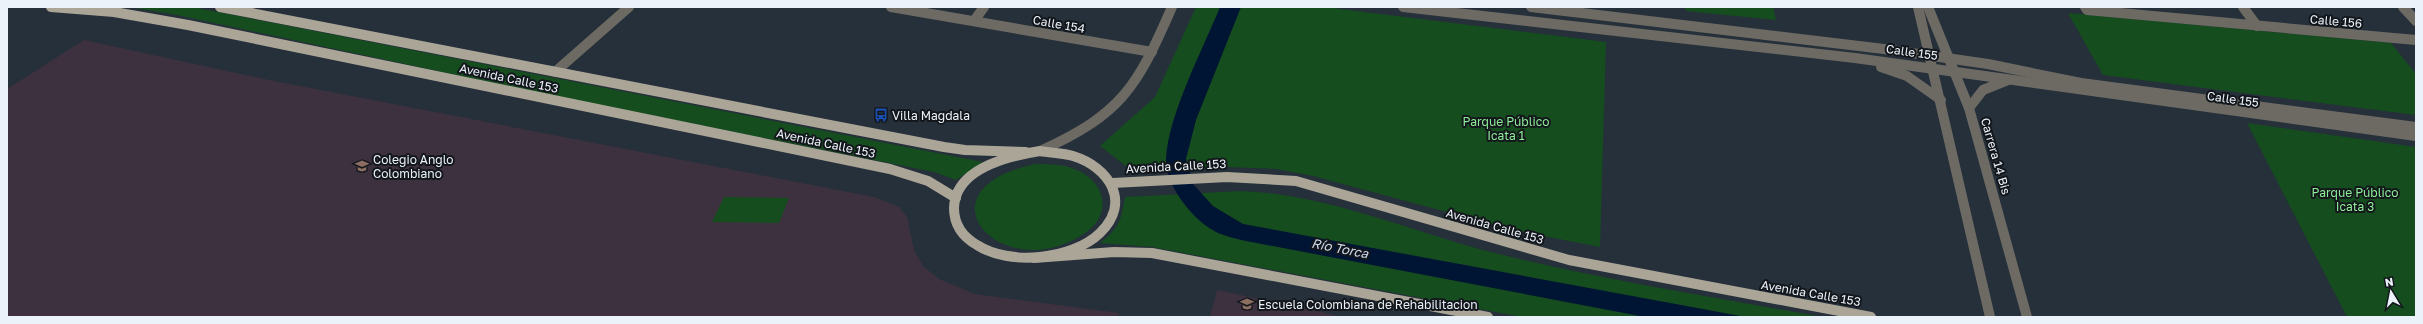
<svg xmlns="http://www.w3.org/2000/svg" width="2423" height="324" font-family="'Golos Text',sans-serif">
<style>
.education{fill:#3d313f}
.green{fill:#154d1f}
.water{fill:#001433}
.lines{fill:none;stroke-linecap:round;stroke-linejoin:round}
.minor{stroke:#6d6a64;stroke-width:10}
.tertiary{stroke:#6d6a64;stroke-width:10}
.primary{stroke:#aba598;stroke-width:10}
.labels{text-anchor:middle;dominant-baseline:central;stroke-width:4;stroke-linejoin:round;paint-order:stroke}
.street-label{font-size:12px;fill:#ebf2f9;stroke:#13171c}
.poi-label{font-size:12px;fill:#ebf2f9;stroke:#13171c;text-anchor:start}
.park-label{font-size:12px;fill:#8eed97;stroke:#13171c}
.water-label{font-size:13px;font-style:italic;fill:#ccdbed;stroke:#13171c}
</style>
<rect width="100%" height="100%" fill="#25303a"/>
<g class="education">
<path d="M84 40 269 80 874 197 899 207 907 217 914 250 923 266 939 279 975 294 1119 313 1117 317H7V89Z"/>
<path d="M1217 290 1345 317H1210Z"/>
</g>
<g class="green">
<path d="M129 7H192L983 162 956 180 934 172 549 95 177 15Z"/>
<path d="M1196 7H1324L1606 42 1600 247 1517 231 1313 176 1276 169 1228 167 1147 173 1127 167 1100 146 1155 97Z"/>
<path d="M1685 7H1773L1776 20 1686 11Z"/>
<path d="M2068 13 2391 43 2416 74V115L2103 75Z"/>
<path d="M2247 123 2416 147V317H2347Z"/>
<path d="M1035 164C1048 164 1062 164 1074 169 1105 180 1114 214 1085 233 1003 289 912 190 1035 164Z"/>
<path d="M1241 191C1329 194 1411 232 1495 253 1603 280 1713 297 1822 317H1522L1152 247 1100 243C1119 228 1121 221 1125 197Z"/>
<path d="M724 197 789 198 779 223 712 222Z"/>
</g>
<path class="water" d="M1220 7H1241L1196 120 1186 159 1193 184 1213 206 1243 224 1746 317H1645L1241 240C1234 238 1225 236 1218 233 1194 222 1165 186 1166 159 1168 115 1203 49 1220 7Z"/>
<g class="lines">
<g class="minor">
<path d="M891 7 1152 52"/>
<path d="M1403 7 1855 58 2416 136"/>
<path d="M1531 7 1884 49 1988 64 2081 83 2416 127"/>
<path d="M1918 7 1990 317"/>
<path d="M1928 7 1969 108 2027 317"/>
<path d="M2085 7 2087 10 2416 40"/>
<path d="M2243 7 2257 26"/>
<path d="M2403 7 2416 21"/>
<path d="M974 21 984 7"/>
<path d="M1881 67 1907 76 1941 100"/>
<path d="M555 72 629 7"/>
<path d="M1969 108 1983 90 2008 80"/>
</g>
<path class="tertiary" d="M1040 151C1122 114 1137 87 1172 7"/>
<g class="primary">
<path d="M51 7 114 12 188 25 890 169 928 181 956 198"/>
<path d="M220 7 944 147 965 150 1026 152"/>
<path d="M1040 151C1051 153 1063 153 1073 156 1109 167 1132 202 1100 233 1072 260 1009 266 977 245 963 237 954 225 954 208 955 168 1008 156 1040 151Z"/>
<path d="M1113 183 1227 177 1296 181 1569 260 1871 317"/>
<path d="M1034 258 1114 252 1152 253 1488 317"/>
</g>
</g>
<defs>
<g id="bus-bare" transform="scale(1.08)"><path d="M-5-6H5V4H4V6H2V4H-2V6H-4V4H-5ZM-3.5-4V0h7V-4ZM-3.5 1.2v1.5H-2V1.2ZM2 1.2v1.5H3.5V1.2Z" fill="#1a4fb4" stroke="#13171c" stroke-width="2.5" paint-order="stroke"/></g>
<g id="school-bare" transform="scale(1.08)"><path d="M0-5L7-2L0 1L-7-2ZM-4 1L0 2.5L4 1V4Q0 6-4 4Z" fill="#8d6e63" stroke="#13171c" stroke-width="2.5" paint-order="stroke"/></g>
<g id="university-bare" transform="scale(1.08)"><path d="M0-5L7-2L0 1L-7-2ZM-4 1L0 2.5L4 1V4Q0 6-4 4Z" fill="#8d6e63" stroke="#13171c" stroke-width="2.5" paint-order="stroke"/></g>
</defs>
<g fill-rule="evenodd">
<use href="#bus-bare" x="881" y="115"/>
<use href="#school-bare" x="362" y="166"/>
<use href="#university-bare" x="1247" y="304"/>
</g>
<g class="labels">
<g class="street-label">
<text transform="translate(2336 21) rotate(5)">Calle 156</text>
<text transform="translate(1059 24) rotate(10)">Calle 154</text>
<text transform="translate(1912 52) rotate(8)">Calle 155</text>
<text transform="translate(509 78) rotate(12)">Avenida Calle 153</text>
<text transform="translate(2233 99) rotate(8)">Calle 155</text>
<text transform="translate(826 143) rotate(12)">Avenida Calle 153</text>
<text transform="translate(1996 156) rotate(74)">Carrera 14 Bis</text>
<text transform="translate(1176 166) rotate(-3)">Avenida Calle 153</text>
<text transform="translate(1495 226) rotate(16)">Avenida Calle 153</text>
<text transform="translate(1811 293) rotate(10)">Avenida Calle 153</text>
</g>
<g class="poi-label">
<text x="892" y="115">Villa Magdala</text>
<text x="373" y="159">Colegio Anglo<tspan x="373" dy="14">Colombiano</tspan></text>
<text x="1258" y="304">Escuela Colombiana de Rehabilitacion</text>
</g>
<g class="park-label">
<text x="1506" y="121">Parque Público<tspan x="1506" dy="14">Icata 1</tspan></text>
<text x="2355" y="192">Parque Público<tspan x="2355" dy="14">Icata 3</tspan></text>
</g>
<g class="water-label">
<text transform="translate(1340 248) rotate(11)">Río Torca</text>
</g>
</g>
<rect width="2423" height="324" fill="none" stroke="#ebf2f9" stroke-width="16"/>
<g transform="translate(2391 292) rotate(350)" stroke="#13171c" stroke-width="3" paint-order="stroke">
<path d="M0-3L7 15L0 10L-7 15Z" fill="#ebf2f9"/>
<text y="-6" font-size="11" font-weight="bold" text-anchor="middle" fill="#ebf2f9">N</text>
</g>
</svg>
